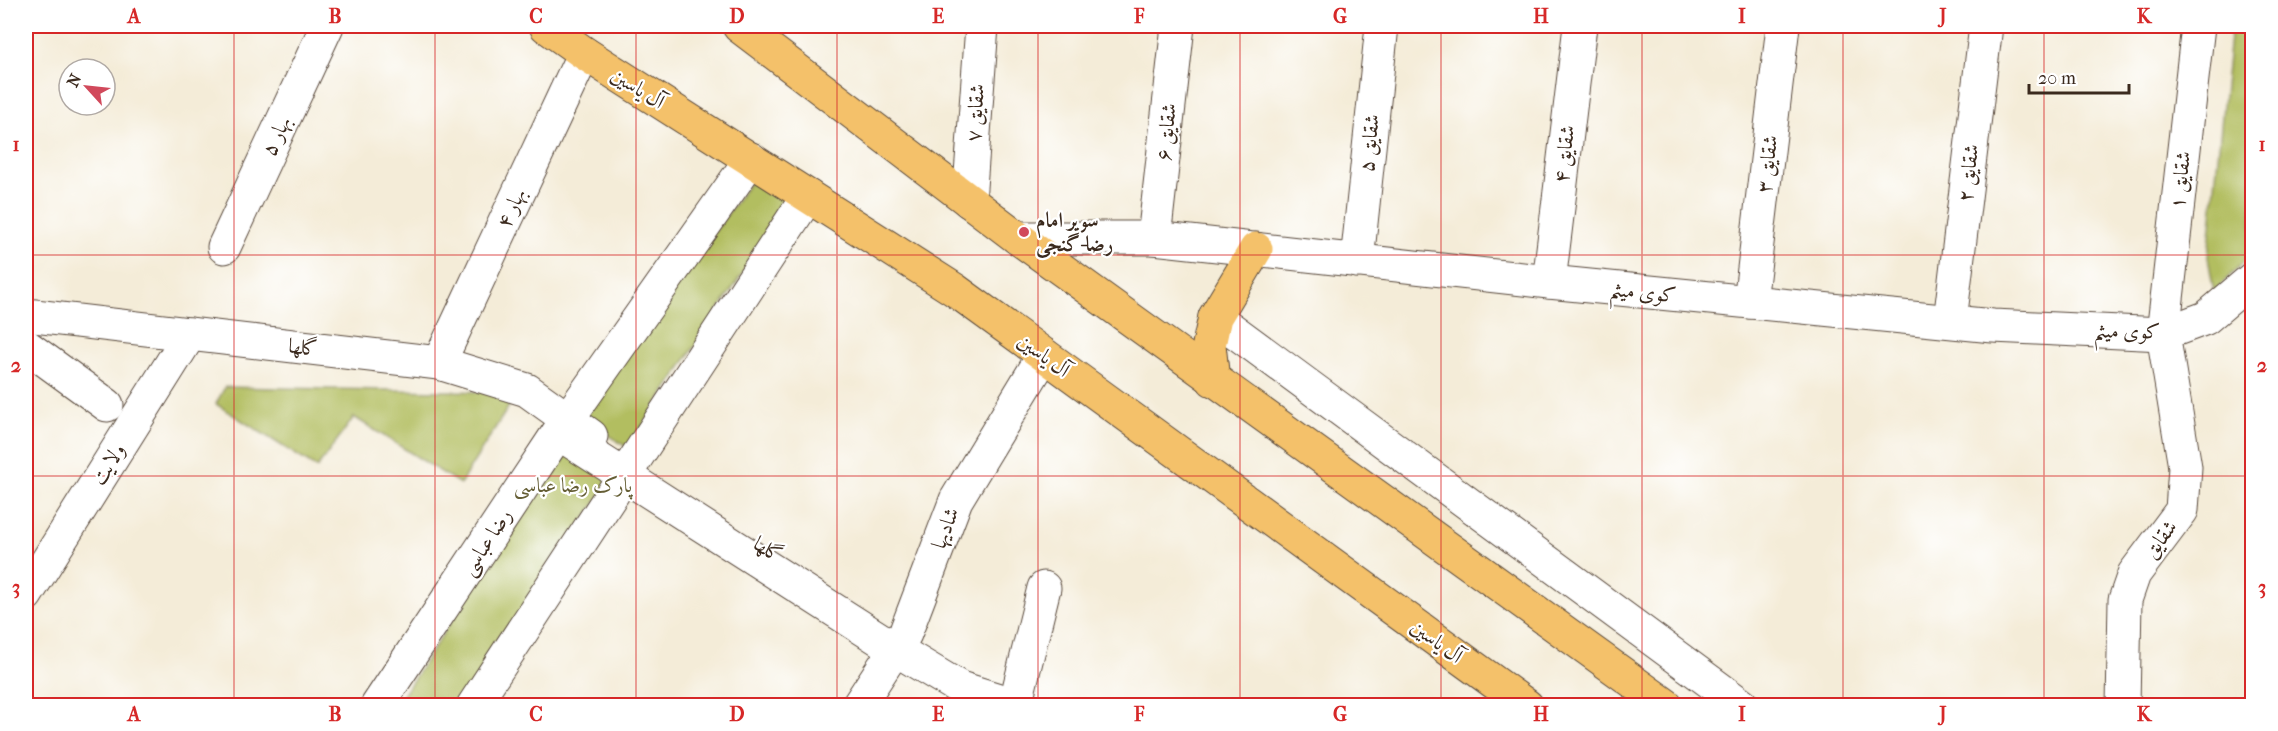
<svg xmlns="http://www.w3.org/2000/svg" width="2278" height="731" font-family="'IM FELL French Canon',Amiri,serif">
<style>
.green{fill:#b2be60;stroke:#76743f;stroke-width:1.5}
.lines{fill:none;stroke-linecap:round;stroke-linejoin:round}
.minor-casing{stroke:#57473a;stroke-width:35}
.major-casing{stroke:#57473a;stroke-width:35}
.minor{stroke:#fff;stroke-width:33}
.major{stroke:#f4c16a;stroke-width:33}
.grid{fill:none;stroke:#d62828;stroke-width:1.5;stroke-opacity:0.55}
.poi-dot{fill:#d1495b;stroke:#fff;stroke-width:2}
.labels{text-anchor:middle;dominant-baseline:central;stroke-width:4.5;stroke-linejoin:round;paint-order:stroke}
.street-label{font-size:21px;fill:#3b2a1e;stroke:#fff}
.poi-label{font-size:21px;font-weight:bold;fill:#3b2a1e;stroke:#fff;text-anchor:start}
.park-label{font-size:21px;fill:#655e35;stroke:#fff}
.neatline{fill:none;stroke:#d62828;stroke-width:2}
.grid-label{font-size:20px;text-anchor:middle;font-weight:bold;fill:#d62828}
</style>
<rect width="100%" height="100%" fill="#fff"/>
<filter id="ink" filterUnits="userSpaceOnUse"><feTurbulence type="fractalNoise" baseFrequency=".0167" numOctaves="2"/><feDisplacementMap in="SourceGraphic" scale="12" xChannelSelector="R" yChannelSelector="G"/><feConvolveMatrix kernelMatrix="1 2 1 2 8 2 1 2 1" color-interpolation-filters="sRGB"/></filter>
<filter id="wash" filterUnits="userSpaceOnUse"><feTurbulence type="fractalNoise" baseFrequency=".008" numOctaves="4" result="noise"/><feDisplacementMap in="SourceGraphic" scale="24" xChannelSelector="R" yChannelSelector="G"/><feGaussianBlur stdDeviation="1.35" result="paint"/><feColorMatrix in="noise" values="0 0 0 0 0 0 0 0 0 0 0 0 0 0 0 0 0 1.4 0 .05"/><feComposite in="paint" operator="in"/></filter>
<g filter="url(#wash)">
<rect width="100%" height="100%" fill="#f4ecd8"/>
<g class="green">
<path d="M2231 26H2252V253L2214 292 2208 257Z"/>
<path d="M754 177 792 198 628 448 581 417Z"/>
<path d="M225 387 498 392 511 403 460 484 354 417 317 468 216 404Z"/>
<path d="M565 446 614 476 459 705 396 706Z"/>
</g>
</g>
<g filter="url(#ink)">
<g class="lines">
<g class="minor-casing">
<g id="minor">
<path d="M969 201 982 26"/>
<path d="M1018 238H1154L1549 282 1993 326 2163 334 2206 318 2252 279"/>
<path d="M1154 238 1178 26"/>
<path d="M224 247 327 26"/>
<path d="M1357 261 1382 26"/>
<path d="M1549 282 1580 26"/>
<path d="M1750 302 1783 26"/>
<path d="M26 315 439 363 527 390 591 436"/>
<path d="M1215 317 1743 706"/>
<path d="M1950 321 1986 26"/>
<path d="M26 346 107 405"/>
<path d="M439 363 584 53"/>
<path d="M567 420 751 159"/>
<path d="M632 464 808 196"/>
<path d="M26 595 190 334"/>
<path d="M377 706 558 433 895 649 960 688 1015 705 1044 588"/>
<path d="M473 706 624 476"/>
<path d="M858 706 905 634 956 500 1044 355"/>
<path d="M2123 706 2125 600 2134 574 2182 510 2185 467 2163 334 2198 26"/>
</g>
</g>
<g class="major-casing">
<g id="major">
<path d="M546 26 584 53 955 290 1527 706"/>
<path d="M739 26 1018 238 1667 706"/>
<path d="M1213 380 1209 345 1215 317 1256 249"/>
</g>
</g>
<use href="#minor" class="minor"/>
<use href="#major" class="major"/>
</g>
</g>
<path class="grid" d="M234 26V706M435 26V706M636 26V706M837 26V706M1038 26V706M1240 26V706M1441 26V706M1642 26V706M1843 26V706M2044 26V706M26 255H2252M26 476H2252"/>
<circle class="poi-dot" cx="1024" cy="232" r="6"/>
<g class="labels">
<g class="street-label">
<text transform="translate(638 88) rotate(32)">آل یاسین</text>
<text transform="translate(975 113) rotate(-86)">شقایق ۷</text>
<text transform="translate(1166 132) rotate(-84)">شقایق ۶</text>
<text transform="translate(276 136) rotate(-65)">بهار ۵</text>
<text transform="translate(1369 143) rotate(-84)">شقایق ۵</text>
<text transform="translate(1564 154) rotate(-83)">شقایق ۴</text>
<text transform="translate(1767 164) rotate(-83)">شقایق ۳</text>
<text transform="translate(1968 173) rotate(-83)">شقایق ۲</text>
<text transform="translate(2180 180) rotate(-83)">شقایق ۱</text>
<text transform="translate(511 208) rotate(-65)">بهار ۴</text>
<text transform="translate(1643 292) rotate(6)">کوی میثم</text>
<text transform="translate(2127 331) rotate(1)">کوی میثم</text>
<text transform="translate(303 347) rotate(7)">گلها</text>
<text transform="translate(1044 355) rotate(36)">آل یاسین</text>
<text transform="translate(108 464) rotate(-58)">ولایت</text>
<text transform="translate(945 528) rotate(-69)">شادیها</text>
<text transform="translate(2160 539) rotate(-53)">شقایق</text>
<text transform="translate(486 542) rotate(-57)">رضا عباسی</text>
<text transform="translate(768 549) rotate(32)">گلها</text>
<text transform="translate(1437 641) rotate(36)">آل یاسین</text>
</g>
<g class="poi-label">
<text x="1036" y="220">سوپر امام<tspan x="1036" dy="24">رضا-گنجی</tspan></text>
</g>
<g class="park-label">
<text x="573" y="485">پارک رضا عباسی</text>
</g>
</g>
<rect width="2278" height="731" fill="none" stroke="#fff" stroke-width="66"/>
<g transform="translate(87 87) rotate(297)"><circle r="28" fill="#ffffff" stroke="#b1aaa5" stroke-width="1.5"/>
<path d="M0-4.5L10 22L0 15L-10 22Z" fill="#d1495b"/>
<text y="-9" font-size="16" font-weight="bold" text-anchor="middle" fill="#3b2a1e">N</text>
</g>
<path d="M2029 84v9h100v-9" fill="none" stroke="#3b2a1e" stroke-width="3"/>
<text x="2038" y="84" font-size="18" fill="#3b2a1e" stroke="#ffffff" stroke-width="4.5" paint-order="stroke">20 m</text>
<rect x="33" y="33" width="2212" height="665" class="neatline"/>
<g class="grid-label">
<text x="134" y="23">A</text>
<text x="335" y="23">B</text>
<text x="536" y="23">C</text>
<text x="737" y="23">D</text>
<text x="938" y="23">E</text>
<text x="1139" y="23">F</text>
<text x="1340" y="23">G</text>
<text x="1541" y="23">H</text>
<text x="1742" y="23">I</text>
<text x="1943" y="23">J</text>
<text x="2144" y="23">K</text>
<text x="16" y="151">1</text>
<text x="2262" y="151">1</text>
<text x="16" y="372">2</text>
<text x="2262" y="372">2</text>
<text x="16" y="594">3</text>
<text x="2262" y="594">3</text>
<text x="134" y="721">A</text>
<text x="335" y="721">B</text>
<text x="536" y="721">C</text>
<text x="737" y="721">D</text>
<text x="938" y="721">E</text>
<text x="1139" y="721">F</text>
<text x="1340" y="721">G</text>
<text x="1541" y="721">H</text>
<text x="1742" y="721">I</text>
<text x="1943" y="721">J</text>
<text x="2144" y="721">K</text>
</g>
</svg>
